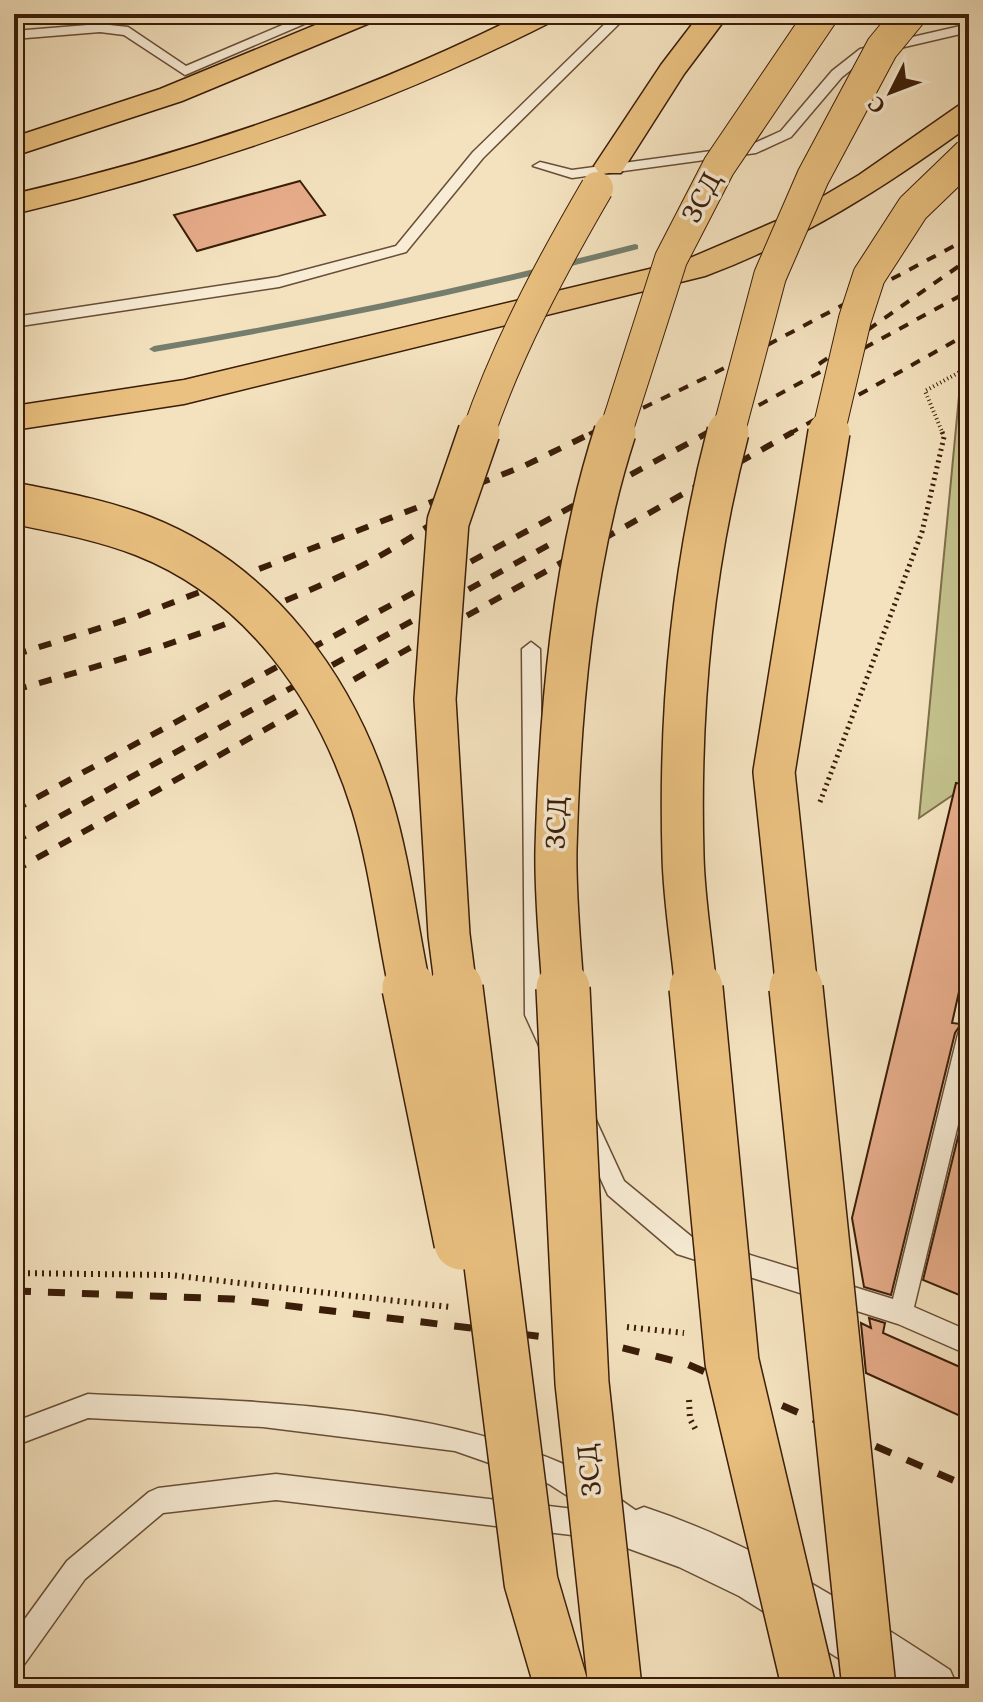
<svg xmlns="http://www.w3.org/2000/svg" width="983" height="1702" font-family="Vollkorn,serif">
<style>
.green{fill:#c3c18c;stroke:#7e6f4a;stroke-width:2}
.lines{fill:none;stroke-linecap:round;stroke-linejoin:round}
.stream{fill:#757e6d;fill-rule:evenodd}
.building{fill:#e6ac8a;stroke:#3a1d08;stroke-width:2}
.lane-casing{stroke:#684e36;stroke-width:3}
.street-casing{stroke:#684e36;stroke-width:3}
.primary-casing{stroke:#3a1d08;stroke-width:3}
.path-far2{stroke:#3a1d08;stroke-width:4;stroke-dasharray:1 3;stroke-linecap:butt}
.path-far1{stroke:#3a1d08;stroke-width:5;stroke-dasharray:2 4;stroke-linecap:butt}
.path{stroke:#3a1d08;stroke-width:6;stroke-dasharray:2 5;stroke-linecap:butt}
.lane{fill:#f8ecd5;fill-rule:evenodd}
.street{fill:#f8ecd5;fill-rule:evenodd}
.primary{fill:#eac180;fill-rule:evenodd}
.rail-far2{stroke:#3a1d08;stroke-width:4;stroke-dasharray:10 10;stroke-linecap:butt}
.rail-far1{stroke:#3a1d08;stroke-width:6;stroke-dasharray:13 13;stroke-linecap:butt}
.rail{stroke:#3a1d08;stroke-width:7;stroke-dasharray:17 17;stroke-linecap:butt}
.primary-bridge-far2-casing{stroke:#3a1d08;stroke-width:34;stroke-linecap:butt}
.primary-bridge-far1-casing{stroke:#3a1d08;stroke-width:44;stroke-linecap:butt}
.primary-bridge-casing{stroke:#3a1d08;stroke-width:56;stroke-linecap:butt}
.highway-bridge-far2-casing{stroke:#3a1d08;stroke-width:34;stroke-linecap:butt}
.highway-bridge-far1-casing{stroke:#3a1d08;stroke-width:44;stroke-linecap:butt}
.highway-bridge-casing{stroke:#3a1d08;stroke-width:56;stroke-linecap:butt}
.primary-bridge-far2{stroke:#eac180;stroke-width:32}
.primary-bridge-far1{stroke:#eac180;stroke-width:41}
.primary-bridge{stroke:#eac180;stroke-width:53}
.highway-bridge-far2{stroke:#eac180;stroke-width:32}
.highway-bridge-far1{stroke:#eac180;stroke-width:41}
.highway-bridge{stroke:#eac180;stroke-width:53}
.labels{text-anchor:middle;dominant-baseline:central;stroke-width:7;stroke-linejoin:round;paint-order:stroke}
.street-label{font-size:28px;fill:#3a1d08;stroke:#f8ecd5}
</style>
<rect width="100%" height="100%" fill="#f4e2bf"/>
<filter id="stains"><feTurbulence type="fractalNoise" baseFrequency=".0025" numOctaves="4"/><feColorMatrix values="0 0 0 0 .2 0 0 0 0 .09 0 0 0 0 .02 0 0 0 .5 -.17"/></filter>
<radialGradient id="worn" r=".72"><stop offset=".6" stop-color="#630" stop-opacity="0"/><stop offset="1" stop-color="#630" stop-opacity=".3"/></radialGradient>
<path class="green" d="M969 389V784L919 818 959 396Z"/>
<g class="lines">
<path class="stream" d="M635 244 638 245V249C478 291 317 324 154 352L149 349 154 346C316 319 476 285 635 244Z"/>
</g>
<g class="building">
<path d="M300 181 325 215 197 251 174 215Z"/>
<path d="M956 783 969 785V947L952 1023 961 1024 955 1033 891 1295 864 1287 852 1218Z"/>
<path d="M969 1092V1299L923 1280Z"/>
<path d="M869 1318 885 1323 883 1333 969 1371V1420L866 1373 861 1323 871 1328Z"/>
</g>
<g class="lines">
<g class="lane-casing">
<g id="lane">
<path d="M615 14H629L483 158 406 252 279 287 14 327V317L278 277 396 246 473 152Z"/>
<path d="M306 15 318 18 185 75 124 35 100 32 14 39V31L100 24 128 27 186 66Z"/>
<path d="M969 24V32L870 55 842 77 791 137 756 153 572 178 533 166 540 162 572 170 748 146 781 131 832 71 860 49Z"/>
<path d="M531 642 540 649 547 1015 560 1043 557 1050 549 1052 541 1050 525 1015 522 649Z"/>
<path d="M969 1025V1079L914 1307 969 1331V1355L898 1324 677 1254 608 1195 575 1123 578 1116 586 1113 594 1116 624 1181 692 1237 893 1299 958 1034 961 1027Z"/>
<path d="M88 1394C240 1401 420 1402 561 1463 593 1477 623 1503 653 1522L657 1531 653 1540 644 1544 609 1523 606 1534 597 1538 276 1500 163 1513 85 1579 23 1666 14 1670V1634L67 1561 149 1492 158 1488 276 1474 591 1511 549 1484 455 1451 263 1427 88 1418 14 1446V1422Z"/>
</g>
</g>
<g class="street-casing">
<path id="street" d="M644 1507C756 1544 852 1606 950 1670L958 1688H886L739 1596 679 1567 627 1548 620 1531 627 1514Z"/>
</g>
<g class="primary-casing">
<g id="primary">
<path d="M342 14H381L377 20 182 101 14 156V137L160 89Z"/>
<path d="M523 14H559L555 20C382 108 203 169 14 214V194C191 153 360 95 523 14Z"/>
<path d="M700 14H729L684 74 621 173H599L594 166 661 65Z"/>
<path d="M969 103V126C885 187 802 240 705 276L184 404 14 430V406L184 380 683 261 793 214 859 175 958 106Z"/>
</g>
</g>
<path class="path-far2" d="M943 434 925 391 969 367"/>
<path class="path-far1" d="M820 802 922 532 944 437 942 432"/>
<g class="path">
<path d="M14 1273 170 1275 450 1307"/>
<path d="M627 1327 684 1333"/>
<path d="M689 1400 690 1419 697 1432"/>
</g>
<use href="#lane" class="lane"/>
<use href="#street" class="street"/>
<use href="#primary" class="primary"/>
<g class="rail-far2">
<path d="M819 364 969 259"/>
<path d="M589 434 709 376 969 238"/>
<path d="M706 434 969 291"/>
<path d="M789 434 969 333"/>
</g>
<g class="rail-far1">
<path d="M14 655 138 616 524 466 594 432"/>
<path d="M14 690C130 658 245 623 353 570 398 548 440 518 483 491"/>
<path d="M14 810 709 432"/>
<path d="M14 842 554 542"/>
<path d="M14 871 793 432"/>
</g>
<path class="rail" d="M14 1291 233 1299 611 1345 687 1364 969 1487"/>
<g class="primary-bridge-far2-casing">
<g id="primary-bridge-far2">
<path d="M478 434C508 347 551 267 597 188"/>
<path d="M828 434 855 319 869 276 913 208 969 154"/>
</g>
</g>
<g class="primary-bridge-far1-casing">
<g id="primary-bridge-far1">
<path d="M14 503C58 512 102 520 143 536 260 582 336 689 372 805 390 864 397 929 410 990"/>
<path d="M456 990 449 935 435 699 448 522 479 432"/>
<path d="M797 990 774 772 829 432"/>
</g>
</g>
<g class="primary-bridge-casing">
<g id="primary-bridge">
<path d="M409 988 461 1243"/>
<path d="M456 988 531 1582 562 1688"/>
<path d="M796 988 869 1688"/>
</g>
</g>
<g class="highway-bridge-far2-casing">
<g id="highway-bridge-far2">
<path d="M615 434 671 259 719 166 822 14"/>
<path d="M728 434 770 276 813 177 882 48 910 14"/>
</g>
</g>
<g class="highway-bridge-far1-casing">
<g id="highway-bridge-far1">
<path d="M563 990C560 943 555 896 556 849 560 710 572 565 615 432"/>
<path d="M696 990C692 946 684 901 683 856 679 715 692 569 728 432"/>
</g>
</g>
<g class="highway-bridge-casing">
<g id="highway-bridge">
<path d="M563 988 582 1383 615 1688"/>
<path d="M696 988 732 1362 809 1688"/>
</g>
</g>
<use href="#primary-bridge-far2" class="primary-bridge-far2"/>
<use href="#primary-bridge-far1" class="primary-bridge-far1"/>
<use href="#primary-bridge" class="primary-bridge"/>
<use href="#highway-bridge-far2" class="highway-bridge-far2"/>
<use href="#highway-bridge-far1" class="highway-bridge-far1"/>
<use href="#highway-bridge" class="highway-bridge"/>
</g>
<g class="labels">
<g class="street-label">
<text transform="translate(703 198) rotate(-62)">ЗСД</text>
<text transform="translate(558 823) rotate(-88)">ЗСД</text>
<text transform="translate(591 1470) rotate(-96)">ЗСД</text>
</g>
</g>
<rect width="983" height="1702" fill="none" stroke="#f4e2bf" stroke-width="48"/>
<rect x="16" y="16" width="951" height="1670" fill="none" stroke="#3a1d08" stroke-width="4"/>
<rect x="24" y="24" width="935" height="1654" fill="none" stroke="#3a1d08" stroke-width="2"/>
<g transform="translate(891 92) rotate(228)" stroke="#f8ecd5" stroke-width="6" paint-order="stroke">
<path d="M0-6L14 30L0 20L-14 30Z" fill="#3a1d08"/>
<text y="-12" font-size="22" font-weight="bold" text-anchor="middle" fill="#3a1d08">С</text>
</g>
<rect width="100%" height="100%" filter="url(#stains)"/>
<rect width="100%" height="100%" fill="url(#worn)"/>
</svg>
